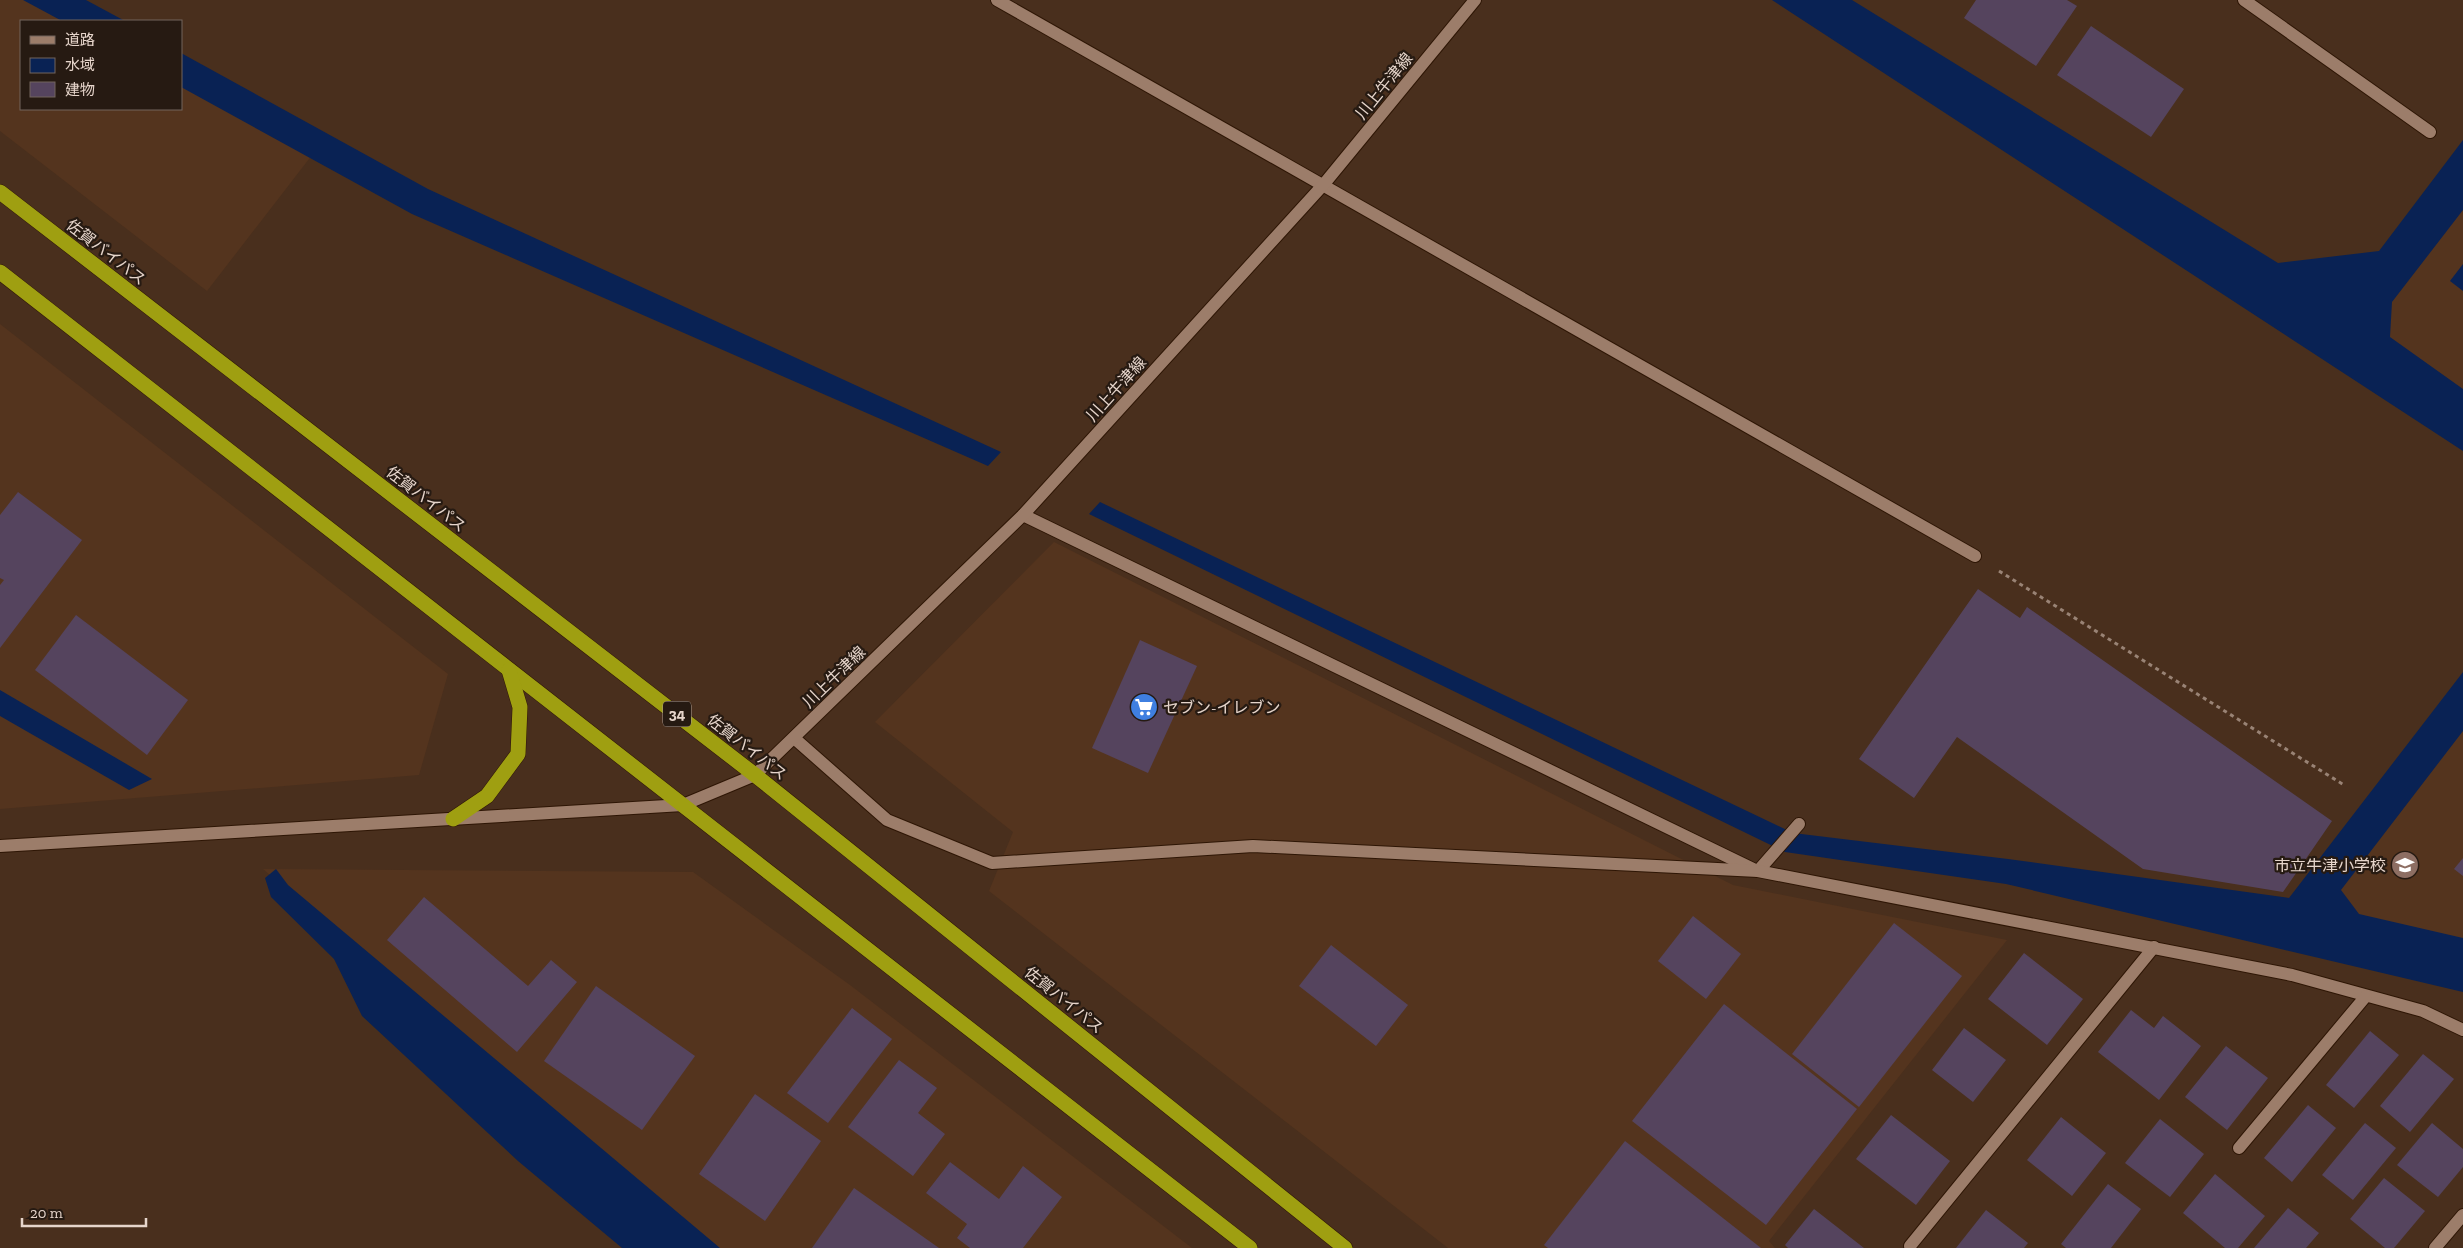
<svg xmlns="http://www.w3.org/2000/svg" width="2463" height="1248" font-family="'Zilla Slab','Noto Sans JP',serif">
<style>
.built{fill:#54341e}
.water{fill:#092254}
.building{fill:#55445e}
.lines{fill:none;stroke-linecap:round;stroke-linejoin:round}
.lane-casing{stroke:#2e1605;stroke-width:14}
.street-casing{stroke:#2e1605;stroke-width:14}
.secondary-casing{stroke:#2e1605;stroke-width:14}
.highway-casing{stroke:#2e1605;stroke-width:16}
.path{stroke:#998375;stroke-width:3;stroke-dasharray:4 4;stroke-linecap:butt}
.lane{stroke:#9c7d6a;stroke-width:12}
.street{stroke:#9c7d6a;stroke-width:12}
.secondary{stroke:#9c7d6a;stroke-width:12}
.highway{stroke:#9f9f11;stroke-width:15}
.labels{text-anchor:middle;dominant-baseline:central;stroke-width:4.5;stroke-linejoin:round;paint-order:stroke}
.shield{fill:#261a12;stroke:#ac9d94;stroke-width:1}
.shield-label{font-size:15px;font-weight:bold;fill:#e6d5cb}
.street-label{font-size:16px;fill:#e6d5cb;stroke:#261a12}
.poi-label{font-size:16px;fill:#e6d5cb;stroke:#261a12;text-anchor:start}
</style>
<rect width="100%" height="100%" fill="#492f1d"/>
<g class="built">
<path d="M0 0H60L98 21H21V109H181V68L319 146 207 291 0 131Z"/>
<path d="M2463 188V410L2352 335Z"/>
<path d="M0 324 448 674 419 775 0 809Z"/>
<path d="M1054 542 1733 885 2007 940 1769 1241 1775 1248H1448L989 891 1013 832 875 722Z"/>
<path d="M2463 709V945L2315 914Z"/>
<path d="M263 869 693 872 850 985 1192 1248H704Z"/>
</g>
<g class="water">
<path d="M23 0H86L125 21H62Z"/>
<path d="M1772 0H1852L2278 263 2379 251 2463 140V210L2392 302 2390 337 2463 389V451Z"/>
<path d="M181 53 428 189 1001 452 988 466 412 214 181 87Z"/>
<path d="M2463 264V291L2450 281Z"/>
<path d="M1100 502 1793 833 2008 859 2289 898 2463 672V731L2341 890 2359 914 2463 938V992L2006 884 1785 852 1089 514Z"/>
<path d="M0 690 152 779 129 790 0 716Z"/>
<path d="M276 869 288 885 720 1248H622L518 1161 362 1016 334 959 271 897 265 878Z"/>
</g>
<g class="building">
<path d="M1976 0H2067L2077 6 2036 66 1964 18Z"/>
<path d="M2091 26 2184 89 2151 137 2057 75Z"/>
<path d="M18 492 82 540 0 648V585L4 580 0 578V515Z"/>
<path d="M1978 589 2020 618 2027 607 2332 821 2283 892 2143 869 1957 737 1914 798 1859 759Z"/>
<path d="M76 615 188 700 147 755 35 670Z"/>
<path d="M1140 640 1197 666 1148 773 1092 748Z"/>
<path d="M2463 858V876L2454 869Z"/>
<path d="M424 897 528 986 551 960 577 982 517 1052 387 940Z"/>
<path d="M1693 916 1741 954 1706 999 1658 961Z"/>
<path d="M1894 923 1962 976 1859 1107 1792 1054Z"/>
<path d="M1331 945 1408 1005 1376 1046 1299 986Z"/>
<path d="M2024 953 2083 999 2047 1045 1988 999Z"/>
<path d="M596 986 695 1056 642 1130 544 1061Z"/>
<path d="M1724 1004 1857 1109 1766 1225 1632 1121Z"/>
<path d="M852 1008 892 1039 828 1123 787 1093Z"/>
<path d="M2131 1010 2154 1028 2163 1016 2201 1046 2159 1100 2098 1052Z"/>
<path d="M1964 1028 2006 1060 1973 1102 1932 1070Z"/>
<path d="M2370 1031 2399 1055 2354 1108 2326 1085Z"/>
<path d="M2226 1046 2268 1078 2227 1130 2185 1097Z"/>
<path d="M2423 1054 2454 1079 2410 1132 2380 1106Z"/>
<path d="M899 1060 937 1088 918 1113 945 1134 913 1176 848 1127Z"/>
<path d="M755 1094 821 1141 765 1221 699 1174Z"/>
<path d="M2308 1105 2336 1128 2292 1182 2264 1158Z"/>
<path d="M1891 1115 1950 1161 1916 1205 1856 1159Z"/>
<path d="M2061 1117 2106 1153 2072 1196 2027 1160Z"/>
<path d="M2160 1119 2204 1154 2170 1197 2125 1163Z"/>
<path d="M2365 1123 2396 1148 2353 1200 2322 1175Z"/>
<path d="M2432 1123 2463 1149V1167L2438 1197 2397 1165Z"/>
<path d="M1625 1141 1761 1248H1548L1544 1245Z"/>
<path d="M950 1162 999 1199 1023 1166 1062 1197 1023 1248H970L957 1238 967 1224 926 1193Z"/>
<path d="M2215 1174 2265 1216 2238 1248H2225L2183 1213Z"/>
<path d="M2384 1178 2425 1211 2394 1248H2385L2350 1219Z"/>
<path d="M2108 1184 2141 1209 2111 1248H2066L2061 1244Z"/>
<path d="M854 1188 939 1248H812Z"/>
<path d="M2288 1208 2319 1233 2306 1248H2254Z"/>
<path d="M1814 1209 1864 1248H1788L1785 1245Z"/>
<path d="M1986 1210 2028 1243 2024 1248H1956Z"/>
</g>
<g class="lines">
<g class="lane-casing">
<path id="lane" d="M1758 871 1799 824"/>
</g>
<g class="street-casing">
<g id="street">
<path d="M997 0 1975 556"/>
<path d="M2244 0 2430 132"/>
<path d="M1023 515 1753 869"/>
<path d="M794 738 887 820 992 863 1253 846 1758 871 2292 975 2423 1011 2463 1030"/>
<path d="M2239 1148 2366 996"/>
<path d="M1910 1246 2154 947"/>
<path d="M2435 1248 2463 1215"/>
</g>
</g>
<g class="secondary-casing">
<path id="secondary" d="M0 846 683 805 755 775 1023 515 1324 184 1475 0"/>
</g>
<g class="highway-casing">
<g id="highway">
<path d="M0 192 755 775 1345 1248"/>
<path d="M0 272 1250 1248"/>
<path d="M453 819 487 796 518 754 520 707 509 670"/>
</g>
</g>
<path class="path" d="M1999 571 2344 785"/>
<use href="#lane" class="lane"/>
<use href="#street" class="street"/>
<use href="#secondary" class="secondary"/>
<use href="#highway" class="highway"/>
</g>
<defs>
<g id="supermarket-disc" transform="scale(1.4375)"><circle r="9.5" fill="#3f7fe0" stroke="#261a12"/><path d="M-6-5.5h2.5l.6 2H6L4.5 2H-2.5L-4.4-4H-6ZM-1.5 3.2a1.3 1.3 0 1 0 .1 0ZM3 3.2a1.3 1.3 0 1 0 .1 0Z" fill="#fff"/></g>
<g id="school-disc" transform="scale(1.4375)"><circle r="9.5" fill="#8d6e63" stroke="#261a12"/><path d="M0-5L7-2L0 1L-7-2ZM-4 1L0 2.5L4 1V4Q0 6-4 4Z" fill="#fff"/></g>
</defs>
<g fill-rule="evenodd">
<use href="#supermarket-disc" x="1144" y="707"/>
<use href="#school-disc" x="2405" y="865"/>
</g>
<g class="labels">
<rect class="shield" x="663" y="701.5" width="28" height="25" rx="4"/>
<g class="shield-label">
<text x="677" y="714">34</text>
</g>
<g class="street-label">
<text transform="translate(1384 86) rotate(-51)">川上牛津線</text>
<text transform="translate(106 252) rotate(38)">佐賀バイパス</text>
<text transform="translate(1116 389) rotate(-48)">川上牛津線</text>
<text transform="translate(426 499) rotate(38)">佐賀バイパス</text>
<text transform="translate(834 677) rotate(-44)">川上牛津線</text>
<text transform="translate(747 747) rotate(38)">佐賀バイパス</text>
<text transform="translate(1064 1000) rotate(39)">佐賀バイパス</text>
</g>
<g class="poi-label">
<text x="1163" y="707">セブン-イレブン</text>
<text x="2386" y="865" text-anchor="end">市立牛津小学校</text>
</g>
</g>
<rect x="20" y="20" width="162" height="90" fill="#261a12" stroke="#73655c"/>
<rect x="30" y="36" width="25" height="8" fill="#9c7d6a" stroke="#73655c"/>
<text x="65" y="45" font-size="15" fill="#e6d5cb">道路</text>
<rect x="30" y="58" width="25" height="15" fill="#092254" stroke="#73655c"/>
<text x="65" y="70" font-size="15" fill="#e6d5cb">水域</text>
<rect x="30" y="82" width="25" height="15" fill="#55445e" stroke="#73655c"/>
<text x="65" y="95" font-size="15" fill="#e6d5cb">建物</text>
<path d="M22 1218v8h124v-8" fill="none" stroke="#e6d5cb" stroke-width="2.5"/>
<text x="30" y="1218" font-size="15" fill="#e6d5cb" stroke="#261a12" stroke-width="4" paint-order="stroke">20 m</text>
</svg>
